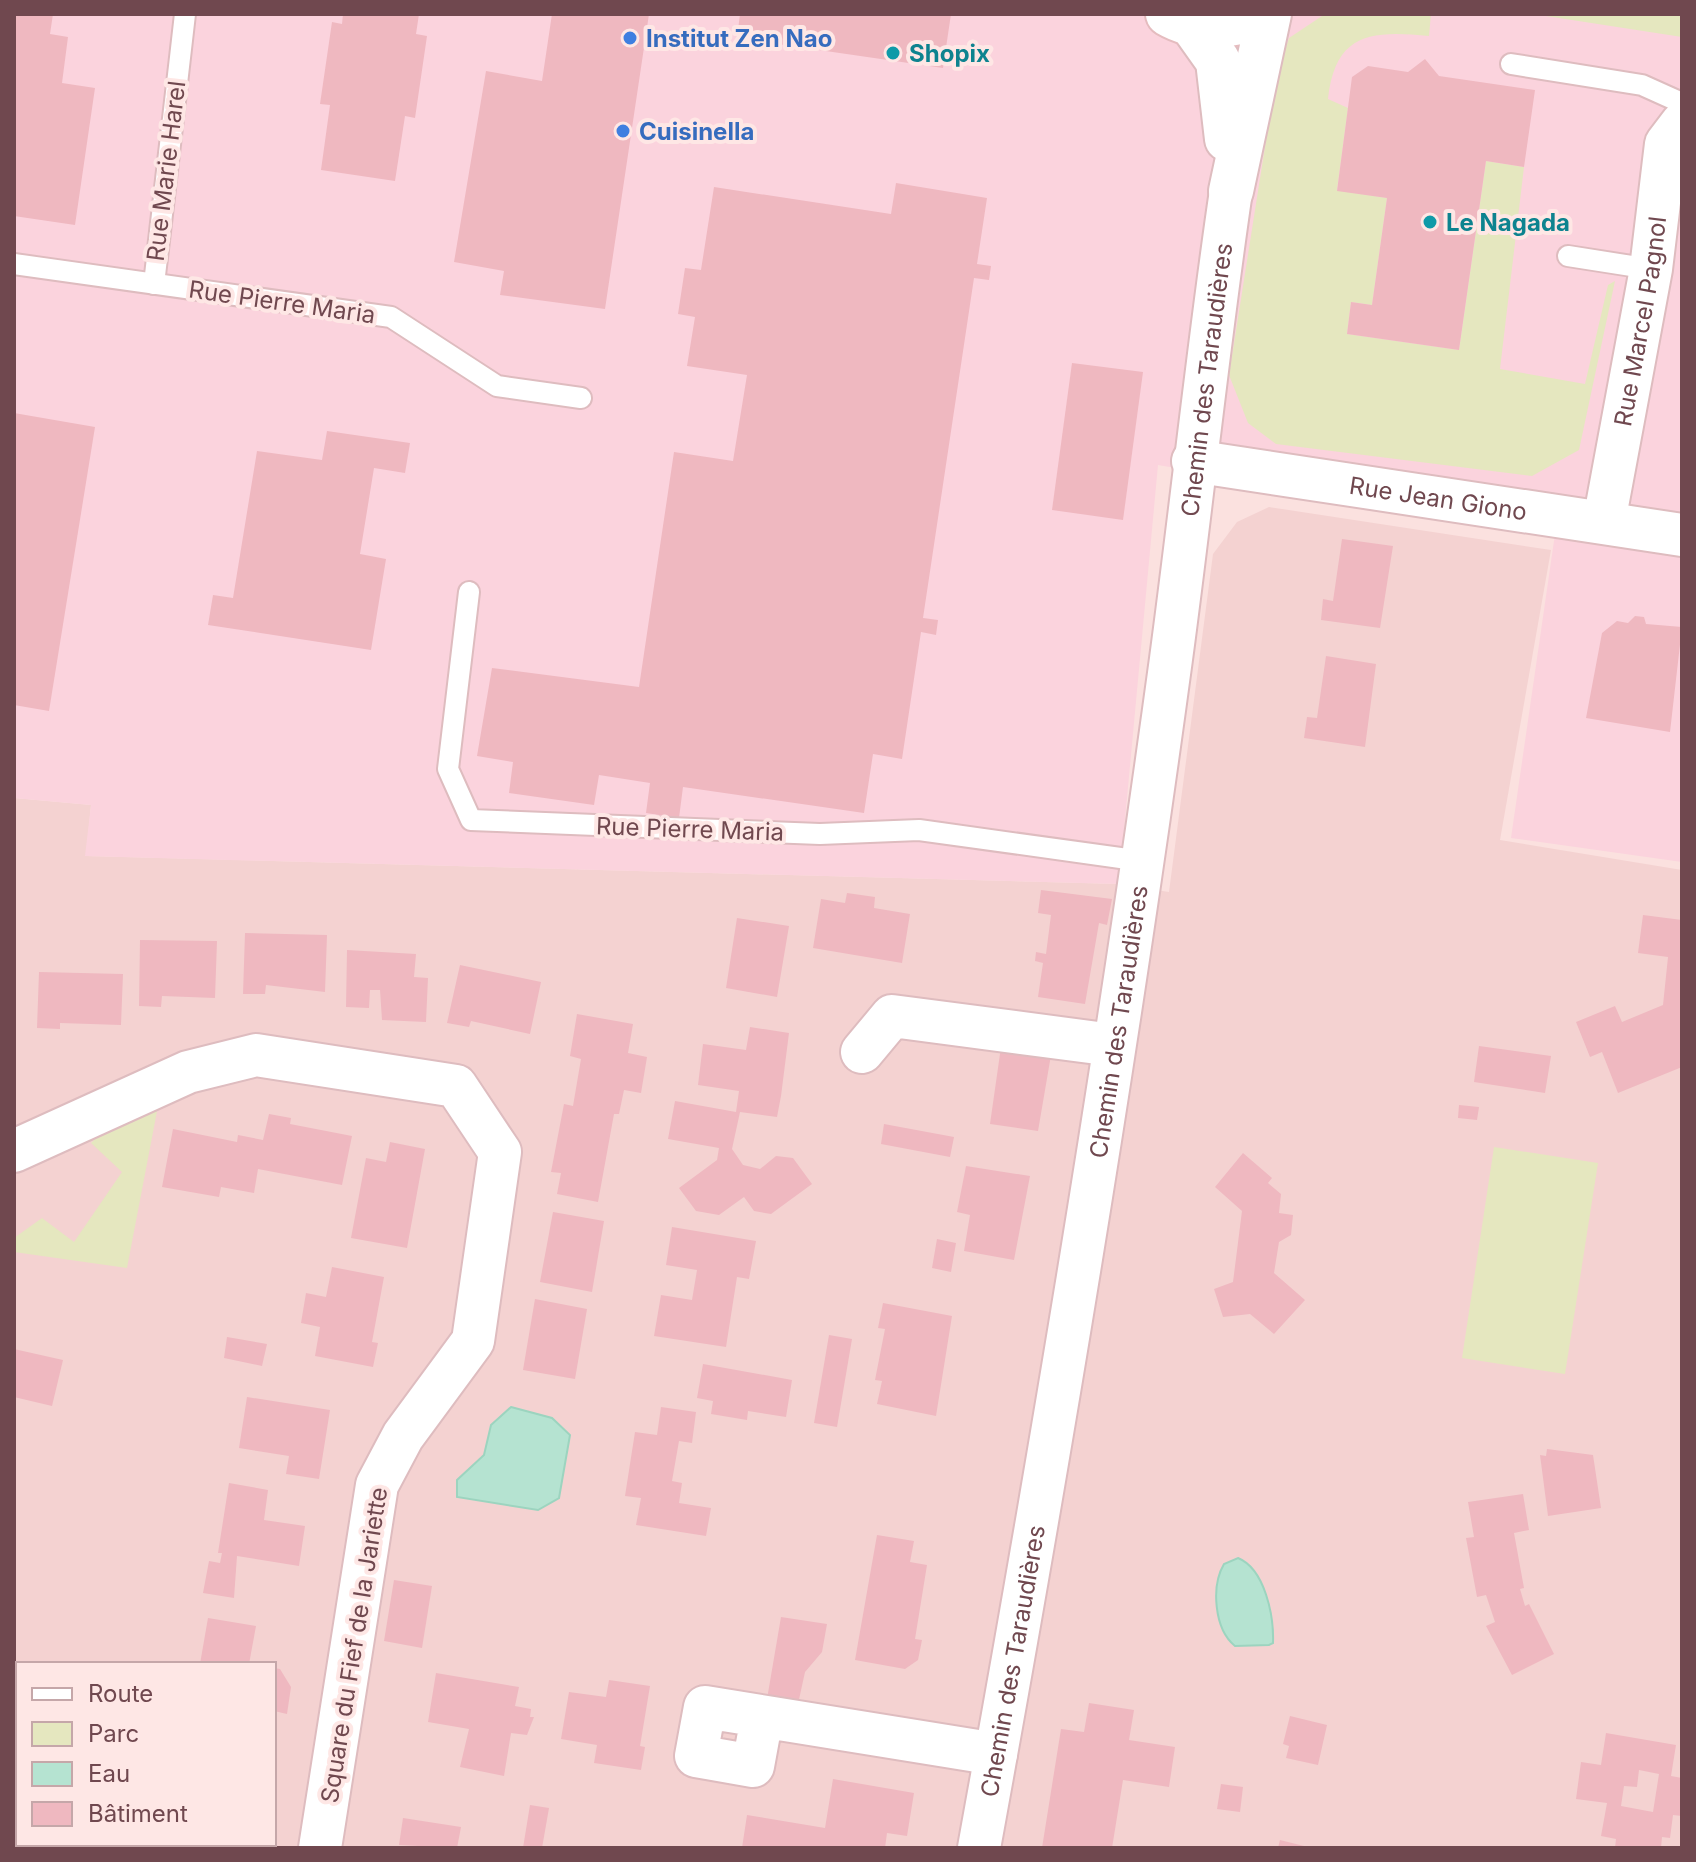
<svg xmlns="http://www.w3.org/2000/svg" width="1696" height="1862" font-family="Inter,sans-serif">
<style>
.residential{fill:#f4d2d1;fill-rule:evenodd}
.commercial{fill:#fbd3dd}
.green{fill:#e5e7bf}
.water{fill:#b5e3d1;stroke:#9cd4bf;stroke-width:2}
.building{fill:#efb8c0;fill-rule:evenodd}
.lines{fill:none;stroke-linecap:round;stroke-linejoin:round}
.service-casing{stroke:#debcbf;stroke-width:24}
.minor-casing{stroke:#debcbf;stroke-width:46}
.tertiary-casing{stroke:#debcbf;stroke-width:48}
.secondary-casing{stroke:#e5bcbf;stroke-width:48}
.service{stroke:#fff;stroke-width:20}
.minor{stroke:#fff;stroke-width:42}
.tertiary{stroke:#fff;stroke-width:44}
.secondary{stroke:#fff;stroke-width:44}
.shop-dot{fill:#3f7fe0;stroke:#fee7e5;stroke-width:3}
.culture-dot{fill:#0f9aa8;stroke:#fee7e5;stroke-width:3}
.labels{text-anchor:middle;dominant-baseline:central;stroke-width:8;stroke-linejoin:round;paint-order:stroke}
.shop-label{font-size:24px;font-weight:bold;fill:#366cbe;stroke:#fee7e5;text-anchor:start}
.culture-label{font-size:24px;font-weight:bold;fill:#0d838f;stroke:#fee7e5;text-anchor:start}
.street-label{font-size:24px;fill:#70484f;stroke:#fee7e5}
</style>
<rect width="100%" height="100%" fill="#fbe1df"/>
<path class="residential" d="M1269 507 1551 550 1500 840 1682 870V1848H14V798L91 805 86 856 1119 884 1169 892 1213 554 1237 522ZM18 1664H274V1844H18Z"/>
<path class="commercial" d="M14 14H1682V862L1511 838 1555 534 1158 465 1119 884 85 856 91 805 14 798Z"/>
<g class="green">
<path d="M1325 14H1431L1429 36C1371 30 1335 33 1328 99L1348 108 1337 190 1387 198 1372 305 1351 302 1347 334 1459 350 1486 161 1524 167 1500 369 1585 384 1608 285 1615 281 1579 450 1532 476 1276 444 1248 423 1229 375 1276 77 1289 38Z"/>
<path d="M1533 14 1682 15V37Z"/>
<path d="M158 1106 127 1268 14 1252V1238L42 1218 74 1242 122 1172 91 1143 107 1127Z"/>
<path d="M1494 1147 1598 1163 1565 1374 1462 1358Z"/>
</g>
<g class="water">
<path d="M511 1407 552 1418 570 1435 559 1498 538 1510 457 1497V1480L484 1455 491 1425Z"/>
<path d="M1238 1558C1265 1569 1274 1616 1273 1643L1269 1645 1235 1646C1214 1629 1211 1586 1224 1564Z"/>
</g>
<g class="building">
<path d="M14 14H53L50 34 68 37 62 83 95 88 75 225 14 216Z"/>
<path d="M343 14H419L416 34 427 36 415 118 405 116 395 181 321 170 330 105 320 104 332 22 342 24Z"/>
<path d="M552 14H649L605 309 500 295 504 271 454 262 486 71 542 81Z"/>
<path d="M740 14H951L943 68 737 38Z"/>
<path d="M1425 59 1439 76 1535 90 1524 167 1486 161 1459 350 1347 334 1351 302 1372 305 1387 198 1337 191 1352 77 1368 66 1408 72Z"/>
<path d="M896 183 987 198 977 264 991 266 989 280 974 278 923 618 938 620 936 635 921 632 902 759 873 754 864 813 683 787 679 818 646 813 650 783 599 775 594 805 509 793 513 762 477 756 492 668 639 687 674 452 733 461 747 375 687 366 695 317 678 314 685 268 701 270 714 187 891 214Z"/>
<path d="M1072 363 1143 372 1123 520 1052 510Z"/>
<path d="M14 413 95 427 49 711 14 705Z"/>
<path d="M327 431 410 443 405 473 374 468 360 554 386 559 371 650 208 625 213 595 233 598 257 451 322 460Z"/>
<path d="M1342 539 1393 546 1380 628 1321 620 1323 599 1333 601Z"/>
<path d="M1635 616 1644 617 1646 624 1682 627 1670 732 1586 718 1602 633 1617 621 1628 623Z"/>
<path d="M1326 656 1376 664 1365 747 1304 738 1307 717 1317 718Z"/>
<path d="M1041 890 1112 899 1107 925 1099 923 1085 1004 1038 997 1043 963 1035 961 1036 952 1046 954 1051 915 1038 913Z"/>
<path d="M847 893 875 897 874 908 910 914 902 963 813 948 821 899 845 903Z"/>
<path d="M1643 915 1682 920V1067L1618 1093 1602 1052 1590 1057 1576 1022 1615 1006 1622 1022 1663 1005 1668 957 1638 953Z"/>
<path d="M737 918 789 926 777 997 726 988Z"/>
<path d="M245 933 327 935 325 992 266 985 265 994H243Z"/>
<path d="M140 940 217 941 215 998 162 996 161 1007 139 1006Z"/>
<path d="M347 950 416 954 414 977 428 978 426 1022 382 1020 380 990H370L369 1008 346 1007Z"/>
<path d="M460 965 541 982 530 1034 471 1021 469 1027 447 1023Z"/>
<path d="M39 972 123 974 121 1025 60 1023V1029L37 1028Z"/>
<path d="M577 1014 633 1024 628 1053 647 1057 641 1093 624 1090 619 1114H614L598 1202 557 1194 561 1173 551 1172 564 1104 573 1106 581 1059 570 1056Z"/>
<path d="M750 1027 789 1033 781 1096 777 1117 740 1112 732 1149 743 1165 760 1169 776 1156 793 1158 812 1184 771 1214 754 1211 744 1197 719 1215 696 1211 679 1188 717 1160 719 1148 668 1139 675 1101 736 1112 739 1091 698 1085 703 1044 746 1050Z"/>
<path d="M1479 1046 1551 1056 1545 1093 1474 1082Z"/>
<path d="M1001 1047 1051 1055 1038 1131 990 1124Z"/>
<path d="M1459 1105 1479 1107 1477 1120 1458 1118Z"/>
<path d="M269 1114 291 1118 290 1124 352 1136 342 1185 258 1169 254 1193 221 1187 219 1197 162 1187 173 1129 237 1142 238 1135 263 1140Z"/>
<path d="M884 1124 954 1137 950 1157 881 1144Z"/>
<path d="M390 1142 425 1149 407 1248 351 1238 366 1158 386 1162Z"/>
<path d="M1243 1153 1272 1178 1268 1183 1281 1194 1279 1213 1293 1215 1291 1235 1279 1242 1274 1273 1305 1300 1274 1334 1250 1314 1223 1317 1214 1289 1233 1282 1242 1211 1215 1187Z"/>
<path d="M966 1166 1030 1176 1014 1260 964 1251 970 1215 957 1212Z"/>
<path d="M553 1212 604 1221 592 1292 540 1282Z"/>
<path d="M672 1227 756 1241 749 1279 737 1277 726 1347 654 1336 661 1295 692 1300 697 1270 666 1265Z"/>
<path d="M937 1239 956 1243 951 1272 932 1268Z"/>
<path d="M332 1267 384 1277 372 1342 378 1343 373 1367 315 1356 320 1327 301 1323 306 1293 326 1297Z"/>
<path d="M535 1299 587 1309 575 1379 523 1370Z"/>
<path d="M883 1303 952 1316 936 1416 877 1404 882 1381 875 1380 885 1329 878 1328Z"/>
<path d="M829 1335 852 1339 837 1427 814 1423Z"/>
<path d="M227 1337 267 1344 262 1366 224 1358Z"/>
<path d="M14 1349 63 1360 52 1406 14 1397Z"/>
<path d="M703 1364 792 1380 786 1417 748 1411 747 1420 711 1414 713 1401 697 1398Z"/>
<path d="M247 1397 330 1410 319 1479 286 1474 289 1456 239 1448Z"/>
<path d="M661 1407 696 1412 692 1443 679 1441 672 1481 682 1483 679 1503 711 1508 706 1536 636 1525 641 1498 625 1496 635 1432 657 1435Z"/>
<path d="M1547 1449 1593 1455 1601 1508 1548 1516 1540 1455 1546 1456Z"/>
<path d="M229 1483 268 1490 264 1520 305 1526 299 1566 237 1556 234 1598 203 1593 209 1561 220 1563 222 1553H218Z"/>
<path d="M1523 1494 1529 1530 1514 1533 1524 1588 1520 1589 1525 1606 1529 1604 1554 1654 1512 1675 1486 1626 1495 1622 1486 1595 1477 1597 1466 1538 1474 1537 1468 1502Z"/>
<path d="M877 1535 914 1541 910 1562 927 1565 915 1639 922 1640 918 1660 905 1669 855 1660Z"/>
<path d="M394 1580 432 1586 422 1648 384 1641Z"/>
<path d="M781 1617 827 1624 822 1652 805 1672 798 1704 767 1699Z"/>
<path d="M208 1618 256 1626 249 1664H200Z"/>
<path d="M274 1668 280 1669 291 1687 287 1714 274 1711Z"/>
<path d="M436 1673 519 1687 515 1706 531 1709 530 1717H534L527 1735 511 1733 504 1776 460 1767 469 1729 428 1722Z"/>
<path d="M609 1680 650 1686 640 1746 645 1747 641 1770 594 1763 597 1745 561 1739 569 1692 606 1697Z"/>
<path d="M1089 1703 1134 1710 1129 1740 1175 1747 1169 1787 1123 1780 1112 1848H1042L1061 1729 1084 1732Z"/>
<path d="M1290 1716 1327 1725 1318 1765 1286 1758 1289 1746 1283 1744Z"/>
<path d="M1606 1733 1676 1745 1671 1776 1682 1778V1816L1673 1815 1670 1838 1662 1837 1661 1848H1615L1616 1839 1601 1836 1607 1803 1576 1799 1581 1762 1601 1765ZM1639 1770 1659 1774 1653 1812 1621 1806 1624 1786 1637 1787Z"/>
<path d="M17 1756H18V1785H14Z"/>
<path d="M833 1779 914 1793 907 1836 887 1833 885 1848H742L747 1815 825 1828Z"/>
<path d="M1221 1784 1243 1787 1240 1812 1217 1809Z"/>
<path d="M530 1805 549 1808 542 1848H523Z"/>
<path d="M403 1818 461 1827 457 1848 399 1845Z"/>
<path d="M1280 1840 1308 1847V1848H1278Z"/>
<path d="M28 1844H113L112 1848H27Z"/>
</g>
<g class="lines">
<g class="service-casing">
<g id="service">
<path d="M1511 64 1642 85 1682 103"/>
<path d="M1568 256 1651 269"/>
<path d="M14 264 391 317 497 386 581 398"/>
<path d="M154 284 185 14"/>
<path d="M469 592 448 769 471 820 820 834 919 830 1142 861"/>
</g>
</g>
<g class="minor-casing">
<g id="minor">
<path id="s1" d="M1193 461 1682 535"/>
<path id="s2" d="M1604 522 1651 269 1666 144 1682 123"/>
<path d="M862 1052 892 1016 1113 1045"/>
<path d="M14 1151 188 1072 256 1055 456 1086 500 1152 473 1341 403 1436 377 1485 320 1848"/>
<path d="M762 1717 753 1766 696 1756 705 1707 996 1754"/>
<path id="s3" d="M979 1848C1051 1453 1117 1056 1171 659 1192 503 1208 346 1231 191"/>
</g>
</g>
<g class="tertiary-casing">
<g id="tertiary">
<path d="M1191 23 1218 61 1227 139"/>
<path d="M1231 191 1269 14"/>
</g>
</g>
<g class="secondary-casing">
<path id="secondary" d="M1168 14C1197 31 1233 27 1263 14"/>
</g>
<use href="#service" class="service"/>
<use href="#minor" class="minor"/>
<use href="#tertiary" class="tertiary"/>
<use href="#secondary" class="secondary"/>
</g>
<g class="shop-dot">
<circle cx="630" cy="38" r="8"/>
<circle cx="623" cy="131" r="8"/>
</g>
<g class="culture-dot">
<circle cx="893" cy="53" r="8"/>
<circle cx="1430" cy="222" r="8"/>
</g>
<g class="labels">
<g class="shop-label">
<text x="646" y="38">Institut Zen Nao</text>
<text x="639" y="131">Cuisinella</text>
</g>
<g class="culture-label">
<text x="909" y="53">Shopix</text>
<text x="1446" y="222">Le Nagada</text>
</g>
<g class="street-label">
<text transform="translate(166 171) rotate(-83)">Rue Marie Harel</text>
<text transform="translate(282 302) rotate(8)">Rue Pierre Maria</text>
<text stroke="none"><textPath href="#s2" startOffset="204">Rue Marcel Pagnol</textPath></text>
<text stroke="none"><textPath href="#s3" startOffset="1486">Chemin des Taraudières</textPath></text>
<text stroke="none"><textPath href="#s1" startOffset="248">Rue Jean Giono</textPath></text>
<text transform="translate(690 829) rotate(2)">Rue Pierre Maria</text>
<text stroke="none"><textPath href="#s3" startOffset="838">Chemin des Taraudières</textPath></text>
<text transform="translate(354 1645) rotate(-81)">Square du Fief de la Jariette</text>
<text stroke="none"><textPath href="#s3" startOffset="190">Chemin des Taraudières</textPath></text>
</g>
</g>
<rect width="1696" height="1862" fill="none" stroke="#70484f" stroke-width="32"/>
<rect x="16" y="1662" width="260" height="184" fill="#fee7e5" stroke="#c5a7a9" stroke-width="2"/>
<rect x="32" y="1688" width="40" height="12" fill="#ffffff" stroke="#c5a7a9" stroke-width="2"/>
<text x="88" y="1702" font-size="24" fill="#70484f">Route</text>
<rect x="32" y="1722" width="40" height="24" fill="#e5e7bf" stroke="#c5a7a9" stroke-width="2"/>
<text x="88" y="1742" font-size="24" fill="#70484f">Parc</text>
<rect x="32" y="1762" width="40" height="24" fill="#b5e3d1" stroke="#c5a7a9" stroke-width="2"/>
<text x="88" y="1782" font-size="24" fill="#70484f">Eau</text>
<rect x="32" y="1802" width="40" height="24" fill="#efb8c0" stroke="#c5a7a9" stroke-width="2"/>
<text x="88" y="1822" font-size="24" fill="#70484f">Bâtiment</text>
</svg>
